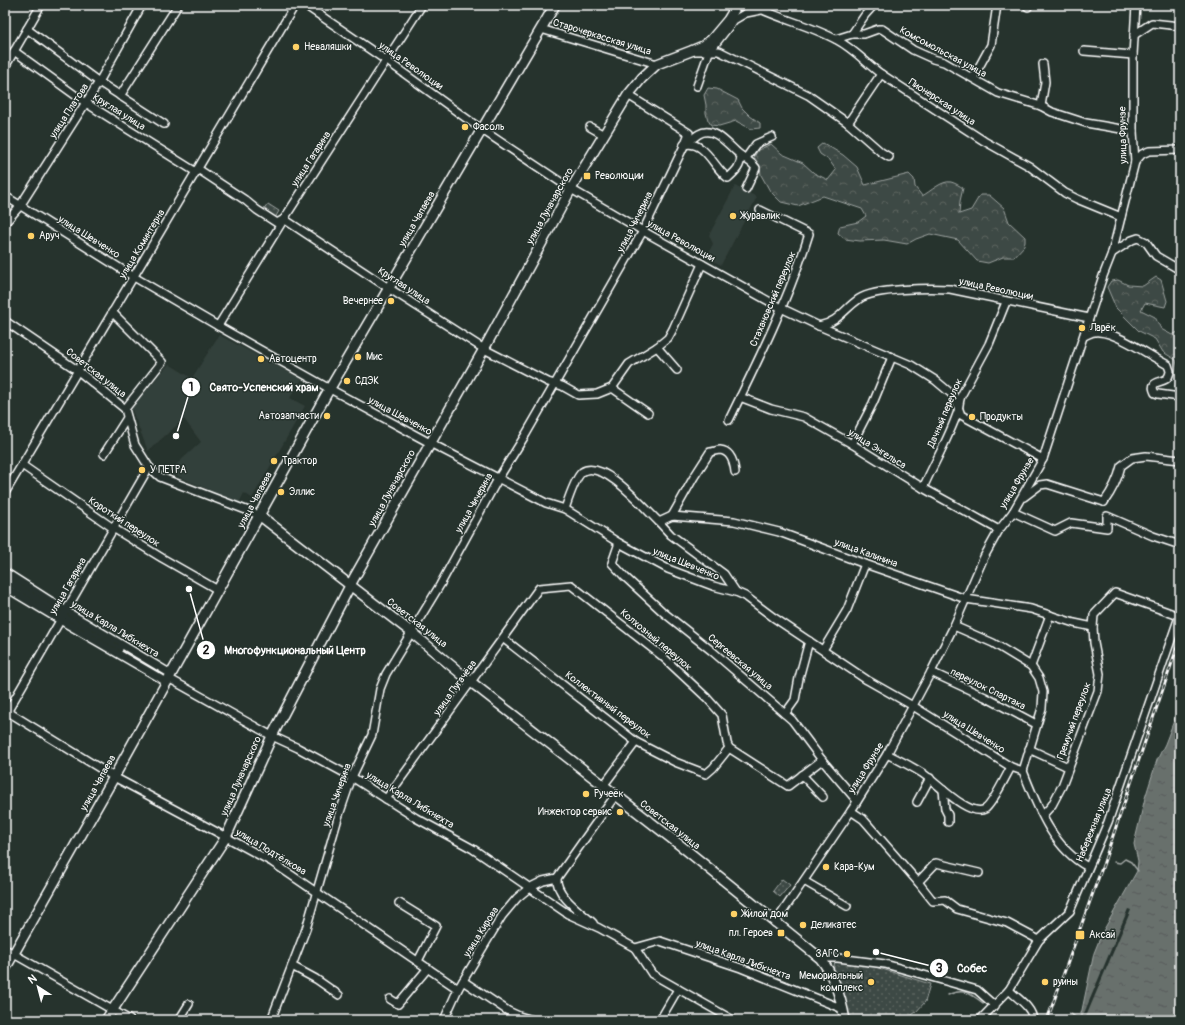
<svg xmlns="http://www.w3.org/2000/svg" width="1185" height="1025" font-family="Pangolin,sans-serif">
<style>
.built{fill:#333f3a}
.forest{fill:url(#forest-crowns);stroke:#9ea4a2}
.park{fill:url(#park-dots);stroke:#9ea4a2}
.water{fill:url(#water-ripples);stroke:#a4a9a7}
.pier{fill:#26332d}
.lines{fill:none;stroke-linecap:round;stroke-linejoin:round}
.stream{stroke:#a4a9a7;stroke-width:1.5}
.minor-casing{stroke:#fff;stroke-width:10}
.major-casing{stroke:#fff;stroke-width:12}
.minor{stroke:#26332d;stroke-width:7}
.major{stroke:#26332d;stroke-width:9}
.rail-casing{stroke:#fff;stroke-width:3}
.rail{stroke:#26332d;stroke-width:1.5;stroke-dasharray:4.5;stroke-linecap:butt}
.poi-dot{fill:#ffd166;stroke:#26332d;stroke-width:1.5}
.labels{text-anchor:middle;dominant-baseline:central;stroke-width:3;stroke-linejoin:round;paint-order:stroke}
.street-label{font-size:10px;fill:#fff;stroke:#26332d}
.poi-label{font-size:10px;fill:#fff;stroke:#26332d;text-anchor:start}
.leader{fill:none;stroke:#fff;stroke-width:1.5}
.callout-dot{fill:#fff;stroke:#26332d;stroke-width:1.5}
.mark-label{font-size:12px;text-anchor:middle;font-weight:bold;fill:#111}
.callout-label{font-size:11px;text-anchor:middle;font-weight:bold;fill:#fff;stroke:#26332d;stroke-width:3;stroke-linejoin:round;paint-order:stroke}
</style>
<defs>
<pattern id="forest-crowns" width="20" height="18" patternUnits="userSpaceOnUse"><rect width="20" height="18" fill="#3e4944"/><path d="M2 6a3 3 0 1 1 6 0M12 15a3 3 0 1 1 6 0" fill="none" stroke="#5b6460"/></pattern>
<pattern id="park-dots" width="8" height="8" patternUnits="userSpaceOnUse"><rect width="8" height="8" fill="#3e4944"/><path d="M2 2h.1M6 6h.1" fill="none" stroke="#5b6460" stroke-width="1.8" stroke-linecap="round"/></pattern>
<pattern id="water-ripples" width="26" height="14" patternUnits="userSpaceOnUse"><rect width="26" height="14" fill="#67706c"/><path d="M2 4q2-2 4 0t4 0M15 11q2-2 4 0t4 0" fill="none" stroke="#575a59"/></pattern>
</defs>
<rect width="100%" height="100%" fill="#26332d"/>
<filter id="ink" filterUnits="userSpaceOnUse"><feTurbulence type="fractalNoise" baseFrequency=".025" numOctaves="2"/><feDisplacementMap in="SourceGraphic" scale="8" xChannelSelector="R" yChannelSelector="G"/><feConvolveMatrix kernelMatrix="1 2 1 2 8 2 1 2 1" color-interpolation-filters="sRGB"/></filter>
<g filter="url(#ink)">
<g class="built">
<path d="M735 186 757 197 721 265 706 257 713 244 709 235Z"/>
<path d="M219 335 302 379 290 398 305 406 252 498 244 493 239 503 168 472 201 442 184 419 148 451 131 408 169 364 192 378Z"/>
</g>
<g class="forest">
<path d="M708 88 717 89 738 100 742 108 750 116 760 123V128L751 129 736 121 719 126 711 125 708 120 706 113V105L704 95Z"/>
<path d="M823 143 843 155 857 167 865 185 909 174 914 179 915 187 922 196C930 192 942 180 951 182 955 183 960 186 963 188L960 201 959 214 971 210 980 195H989L1004 208 1009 222 1025 237V242L1024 246 1014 257H1003L988 263 977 261 958 240 930 234 916 239 907 244 884 240 860 241 845 239 838 233 840 226 858 222 866 216 862 209 823 196 798 206 781 202 770 191 761 175 760 166 754 157 758 150 771 144 782 154 803 163 814 173 828 180 836 170 829 160 820 154 817 148Z"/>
<path d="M1156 277 1161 280 1167 301 1165 307 1145 303 1141 310 1155 317 1161 329 1172 335 1180 331V389H1174L1179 375 1176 360 1163 352 1155 339 1139 331 1116 308 1107 287 1111 281 1118 280 1128 285 1143 286Z"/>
</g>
<g class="park">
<path d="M268 204 279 211 275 218 263 211Z"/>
<path d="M782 879 790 885 780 897 773 891Z"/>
<path d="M835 961 866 964 930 984 925 1002 916 1012 905 1020H849L833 971Z"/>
</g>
<path class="water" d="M1180 705V1020H1079L1082 1010 1094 953 1102 933 1137 871 1138 861 1134 844 1145 798 1157 760 1165 744Z"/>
<path class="pier" d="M1128 909 1131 910 1085 1019 1082 1018Z"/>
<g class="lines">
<g class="stream">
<path d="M1114 862 1120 863 1125 859 1131 862 1138 871"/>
<path d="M948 995C963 988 970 993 983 1003"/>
<path d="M1069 1013 1080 1020"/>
</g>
<g class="minor-casing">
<g id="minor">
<path d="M305 5 387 61 481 129 571 189 643 231 781 308 819 326 911 365 935 380 954 396 961 415 1043 459"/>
<path d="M752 5C779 19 810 25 837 40 854 49 866 63 881 74L984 141 1029 166 1065 193 1077 199 1121 217"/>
<path d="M1026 5 1028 7"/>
<path d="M27 29 99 82 164 124"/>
<path d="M541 29 657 64"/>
<path d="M852 34 865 15 874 5"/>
<path d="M1134 35 1152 23 1180 26"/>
<path d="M836 39 852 34H864L878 29H882L913 50 933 59 944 62 998 93 1041 106 1052 112 1086 123 1133 131"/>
<path d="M14 51 86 103 196 172"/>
<path d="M693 51H719L808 95 848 123 881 152 889 157"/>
<path d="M1084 51 1133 55"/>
<path d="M5 67 41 5"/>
<path d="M973 78 991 45 997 5"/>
<path d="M697 86 709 52 734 20 746 13 761 10"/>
<path d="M120 96 178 5"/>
<path d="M1041 106 1045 82 1043 64"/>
<path d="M848 123 881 74"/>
<path d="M590 127 604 135"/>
<path d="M684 145C689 142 694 137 699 134 714 125 729 146 739 154 746 160 750 160 756 168L746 189"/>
<path d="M684 145C705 139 714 169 728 178 736 171 741 166 741 156"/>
<path d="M746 158 756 144 772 137"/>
<path d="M1135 162 1142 154 1149 151 1180 150"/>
<path d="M198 169 245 200 257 210 277 223 284 219 390 289 484 349 548 382 562 386 578 395 597 394 612 388 629 364 657 347 668 338 673 329 702 264"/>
<path d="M5 196 134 277 218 326 330 389 430 443 546 503 565 509 619 543 668 569 713 586 736 592 745 596 773 617 867 680 913 706 1011 767 1023 771C1037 806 1053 849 1088 867"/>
<path d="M5 223 20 206 99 82 142 5"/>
<path d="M1112 253 1132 240 1138 238 1146 242 1156 256 1180 270"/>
<path d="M112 312 162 362 125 409"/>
<path d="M5 321 77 370 125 409 135 445 149 467 160 477 259 515"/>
<path d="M218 326 284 219 422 5"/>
<path d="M819 326C839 322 844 309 859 299 875 288 930 288 950 289L1089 318"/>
<path d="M1084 336C1089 334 1093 331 1099 332 1118 333 1150 356 1168 365L1170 371C1170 372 1169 376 1168 377 1164 384 1148 379 1155 393L1158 394 1180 397"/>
<path d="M657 347 677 370"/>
<path d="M612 388 648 413"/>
<path d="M740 397 771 409 804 417 852 444 923 488 999 530"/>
<path d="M729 420C759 359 789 298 809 234L760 210"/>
<path d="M852 444 873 403 892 357"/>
<path d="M104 454 127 418"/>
<path d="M22 465 113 528 162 558 218 590"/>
<path d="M923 488C934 463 949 438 958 411 959 406 959 401 961 396L989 344 1006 302"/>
<path d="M5 493 295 5"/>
<path d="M1024 497 1040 485 1047 484 1104 502"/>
<path d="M1104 502C1112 491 1118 479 1121 466L1132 458 1146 456 1180 460"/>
<path d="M565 509C568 500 575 478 582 472 603 458 645 509 659 522L672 516 734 521 779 532 865 564 966 599 1031 609 1074 623 1093 627 1094 615 1115 593 1179 616"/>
<path d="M1013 512 1055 531 1071 523 1107 528V516L1153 536 1180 545"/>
<path d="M672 516 694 477 710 452C713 452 717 450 720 450 731 451 734 463 735 472"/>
<path d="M659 522 671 535 724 574 736 592"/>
<path d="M619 543 612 563 625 577 663 612 712 651 792 720 822 760 857 801"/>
<path d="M5 572 66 611 171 674 170 679"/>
<path d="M5 579 63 616 119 649"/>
<path d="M5 587 60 620 160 678 166 682 170 679"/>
<path d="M954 626 993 643 1031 666 1039 678 1043 692 1042 708 1023 771"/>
<path d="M504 639 636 742 675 762 706 774 713 768 729 748 788 786 822 760"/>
<path d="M823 650 847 610 865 564"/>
<path d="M1031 666 1050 615"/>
<path d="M931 672 985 697 1036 724"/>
<path d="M170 679 272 736 298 748 352 777 416 818 473 849 568 914 599 928 635 948 652 974 733 1020"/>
<path d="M5 710 114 777 226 837 272 862 458 989"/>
<path d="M6 714 149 467"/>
<path d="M785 714 795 700 799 678 809 641"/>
<path d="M1029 749 1068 767"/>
<path d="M887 754C899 760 911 766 922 773 935 781 969 818 985 809 992 805 1006 776 1011 767"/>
<path d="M802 775 823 797"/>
<path d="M603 786 636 742"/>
<path d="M943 790 945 809 948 815V822"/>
<path d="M386 799 539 588 571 585 662 656 707 698 722 715 727 743 729 748"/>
<path d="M917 802 930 778"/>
<path d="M851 811 863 819 918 882 933 901 945 900 957 909 1007 923 1039 940"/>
<path d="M1043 815 1052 805 1062 786 1098 691 1100 674 1094 643 1093 627"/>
<path d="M557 878C555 895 582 913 593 923"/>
<path d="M804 881 847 906"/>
<path d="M918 882 936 863 979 873"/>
<path d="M399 903 436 926 418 961"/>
<path d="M775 923 851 811 887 754 931 672 954 626 984 557 999 530 1013 512 1043 459 1103 276 1112 253 1135 162 1133 131V55L1136 5"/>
<path d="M635 948 660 941 741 968 843 1009"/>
<path d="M5 949 130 1020"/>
<path d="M820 958H838L885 964 977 990 995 1006"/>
<path d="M292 966 316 979 339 995"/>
<path d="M463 981 508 1011 519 1016 533 1020"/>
<path d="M1009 990C1018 999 1032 1007 1033 1020"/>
<path d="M390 999 398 1004 428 968"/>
<path d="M179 1020 189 1004"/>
<path d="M271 1020 306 929 338 818 352 777 372 735 380 689 386 674 440 585 498 479 526 434 643 231 684 146 689 133 628 95"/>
<path d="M444 1020 458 989 502 916 517 898 529 888 543 881 557 878 615 796"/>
<path d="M660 1020 678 989"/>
<path d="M980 1020 1009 990 1039 940 1070 911 1108 822 1180 614"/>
</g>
</g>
<g class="major-casing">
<g id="major">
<path d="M259 515 411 632 471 682 685 849 820 958C834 975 841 998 845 1020"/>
<path d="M5 969 114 777 326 395 555 5"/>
<path d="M106 1020 226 837 272 736 354 578 484 349 571 189 628 95 642 78 657 64 691 51 703 46 712 39 728 20 737 5"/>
</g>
</g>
<use href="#minor" class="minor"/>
<use href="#major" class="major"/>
<g class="rail-casing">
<path id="rail" d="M1047 1020 1103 865 1180 639"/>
</g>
<use href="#rail" class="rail"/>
</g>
</g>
<g class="poi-dot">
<circle cx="296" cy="47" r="4"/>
<circle cx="465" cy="127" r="4"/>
<rect x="583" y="172" width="8" height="8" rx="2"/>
<circle cx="733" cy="216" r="4"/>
<circle cx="31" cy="236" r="4"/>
<circle cx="391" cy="301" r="4"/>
<circle cx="1082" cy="328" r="4"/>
<circle cx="358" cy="357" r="4"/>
<circle cx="261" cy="359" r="4"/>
<circle cx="347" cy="381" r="4"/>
<circle cx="327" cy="416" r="4"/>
<circle cx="972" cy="417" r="4"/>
<circle cx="274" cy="461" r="4"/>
<circle cx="142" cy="470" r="4"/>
<circle cx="281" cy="492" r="4"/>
<circle cx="586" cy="794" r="4"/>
<circle cx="620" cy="812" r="4"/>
<circle cx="826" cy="867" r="4"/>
<circle cx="734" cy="914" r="4"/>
<circle cx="803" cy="925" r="4"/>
<rect x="777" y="929" width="8" height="8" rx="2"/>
<rect x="1075" y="930" width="10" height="10" rx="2"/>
<circle cx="847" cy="954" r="4"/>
<circle cx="871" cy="982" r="4"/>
<circle cx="1045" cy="982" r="4"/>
</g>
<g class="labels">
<g class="street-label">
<text transform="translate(602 37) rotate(17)">Старочеркасская улица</text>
<text transform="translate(943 52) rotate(28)">Комсомольская улица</text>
<text transform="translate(411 66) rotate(35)">улица Революции</text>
<text transform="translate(942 102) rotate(33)">Пионерская улица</text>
<text transform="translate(69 111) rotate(-57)">улица Платова</text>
<text transform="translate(119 112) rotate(32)">Круглая улица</text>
<text transform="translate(1123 135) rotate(-91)">улица Фрунзе</text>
<text transform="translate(311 159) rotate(-57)">улица Гагарина</text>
<text transform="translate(550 206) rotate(-61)">улица Луначарского</text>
<text transform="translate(417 219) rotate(-60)">улица Чапаева</text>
<text transform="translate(635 222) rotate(-63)">улица Чичерина</text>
<text transform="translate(89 237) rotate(32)">улица Шевченко</text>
<text transform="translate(681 241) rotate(29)">улица Революции</text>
<text transform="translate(142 244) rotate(-59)">улица Коминтерна</text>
<text transform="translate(404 286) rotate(33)">Круглая улица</text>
<text transform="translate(996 289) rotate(12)">улица Революции</text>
<text transform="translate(773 299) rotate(-67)">Стахановский переулок</text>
<text transform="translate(96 373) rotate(38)">Советская улица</text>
<text transform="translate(945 413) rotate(-67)">Дачный переулок</text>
<text transform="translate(400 416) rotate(28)">улица Шевченко</text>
<text transform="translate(877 449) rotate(32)">улица Энгельса</text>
<text transform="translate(1017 483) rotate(-59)">улица Фрунзе</text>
<text transform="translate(392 488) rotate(-61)">улица Луначарского</text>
<text transform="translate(255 500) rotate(-62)">улица Чапаева</text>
<text transform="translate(474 503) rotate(-61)">улица Чичерина</text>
<text transform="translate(124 522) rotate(33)">Короткий переулок</text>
<text transform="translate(866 553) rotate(20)">улица Калинина</text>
<text transform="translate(686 564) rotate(22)">улица Шевченко</text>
<text transform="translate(68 586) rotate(-60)">улица Гагарина</text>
<text transform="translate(417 623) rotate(38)">Советская улица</text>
<text transform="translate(115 629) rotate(31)">улица Карла Либкнехта</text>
<text transform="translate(656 640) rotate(40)">Колхозный переулок</text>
<text transform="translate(740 662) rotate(40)">Сергеевская улица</text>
<text transform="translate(455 688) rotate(-54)">улица Пугачёва</text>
<text transform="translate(988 689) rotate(26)">переулок Спартака</text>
<text transform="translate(608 705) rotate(37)">Коллективный переулок</text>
<text transform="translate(1074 721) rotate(-70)">Гремучий переулок</text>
<text transform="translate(974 732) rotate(32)">улица Шевченко</text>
<text transform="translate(866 768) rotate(-58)">улица Фрунзе</text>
<text transform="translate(241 776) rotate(-66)">улица Луначарского</text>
<text transform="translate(98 783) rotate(-61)">улица Чапаева</text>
<text transform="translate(337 795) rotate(-70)">улица Чичерина</text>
<text transform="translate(410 800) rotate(31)">улица Карла Либкнехта</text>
<text transform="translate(670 825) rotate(38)">Советская улица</text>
<text transform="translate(1094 825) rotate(-68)">Набережная улица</text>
<text transform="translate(271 852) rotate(31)">улица Подтёлкова</text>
<text transform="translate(481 932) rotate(-58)">улица Кирова</text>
<text transform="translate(743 960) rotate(20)">улица Карла Либкнехта</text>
</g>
<g class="poi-label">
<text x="304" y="47">Неваляшки</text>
<text x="473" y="127">Фасоль</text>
<text x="595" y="176">Революции</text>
<text x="741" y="216">Журавлик</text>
<text x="39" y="236">Аруч</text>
<text x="383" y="301" text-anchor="end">Вечернее</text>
<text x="1090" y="328">Ларёк</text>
<text x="366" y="357">Мис</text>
<text x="269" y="359">Автоцентр</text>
<text x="355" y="381">СДЭК</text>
<text x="319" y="416" text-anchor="end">Автозапчасти</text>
<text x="980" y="417">Продукты</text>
<text x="282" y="461">Трактор</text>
<text x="150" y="470">У ПЕТРА</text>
<text x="289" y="492">Эллис</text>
<text x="594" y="794">Ручеёк</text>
<text x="612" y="812" text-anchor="end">Инжектор сервис</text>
<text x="834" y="867">Кара-Кум</text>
<text x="742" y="914">Жилой дом</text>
<text x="811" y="925">Деликатес</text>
<text x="773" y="933" text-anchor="end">пл. Героев</text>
<text x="1089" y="935">Аксай</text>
<text x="839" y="954" text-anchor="end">ЗАГС</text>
<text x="863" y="976" text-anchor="end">Мемориальный<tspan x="863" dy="12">комплекс</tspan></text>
<text x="1053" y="982">руины</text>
</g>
</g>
<path class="leader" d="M176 436L191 387M189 589L206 650M876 952L939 968"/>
<g class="callout-dot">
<circle cx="176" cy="436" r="4"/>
<circle cx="189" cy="589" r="4"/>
<circle cx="876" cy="952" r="4"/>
<circle cx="191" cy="387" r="10"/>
<circle cx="206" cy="650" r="10"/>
<circle cx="939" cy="968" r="10"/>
</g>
<g class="mark-label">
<text x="191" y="391">1</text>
<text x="206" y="654">2</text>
<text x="939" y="972">3</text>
</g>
<g class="callout-label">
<text x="264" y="391">Свято-Успенский храм</text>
<text x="295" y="654">Многофункциональный Центр</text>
<text x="972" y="972">Собес</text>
</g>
<rect width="1185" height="1025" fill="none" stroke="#26332d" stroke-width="20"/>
<rect x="10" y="10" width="1165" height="1005" fill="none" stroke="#fff" stroke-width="1.5" filter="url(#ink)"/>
<g transform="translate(38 987) rotate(324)" stroke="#26332d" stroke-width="3" paint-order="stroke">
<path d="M0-3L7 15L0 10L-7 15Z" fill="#ffffff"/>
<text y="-6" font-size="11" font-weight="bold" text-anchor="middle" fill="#ffffff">N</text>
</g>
</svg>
